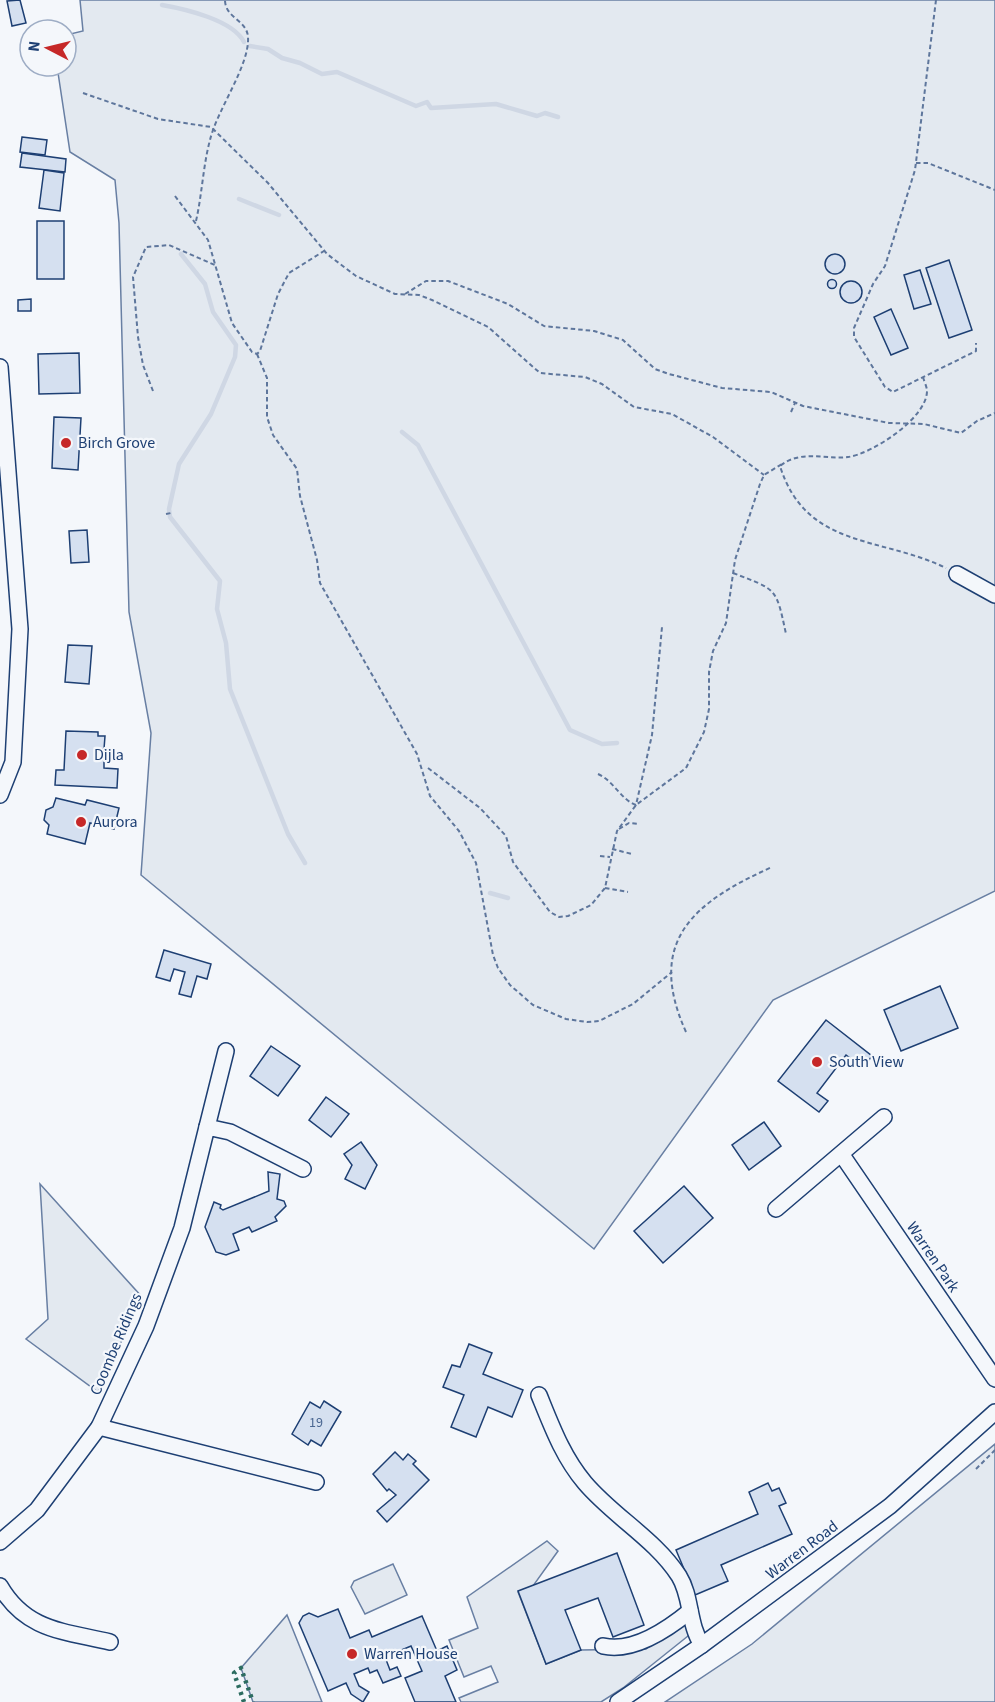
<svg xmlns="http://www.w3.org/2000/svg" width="995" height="1702" font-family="'Source Sans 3',sans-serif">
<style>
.green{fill:#e3e9f0;stroke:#687fa3;stroke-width:1.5}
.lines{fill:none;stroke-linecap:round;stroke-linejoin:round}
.stream{stroke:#cfd7e4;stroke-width:4.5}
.building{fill:#d5e0f0;stroke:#1d3f73;stroke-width:1.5}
.minor-casing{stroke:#1d3f73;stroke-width:18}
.path{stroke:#5e769c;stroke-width:2;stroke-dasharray:4.5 3;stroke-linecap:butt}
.minor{stroke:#f4f7fb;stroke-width:15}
.hedge{stroke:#2c6c60;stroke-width:4.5;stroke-dasharray:3 4.5;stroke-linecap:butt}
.poi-dot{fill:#c62828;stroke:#f4f7fb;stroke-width:2}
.labels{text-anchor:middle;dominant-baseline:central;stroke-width:4.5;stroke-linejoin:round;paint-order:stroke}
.number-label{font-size:14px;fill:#4b6792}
.poi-label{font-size:16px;fill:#1d3f73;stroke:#f4f7fb;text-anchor:start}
.street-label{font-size:16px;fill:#1d3f73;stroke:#f4f7fb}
</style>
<rect width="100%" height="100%" fill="#f4f7fb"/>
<g class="green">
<path d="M80 0H995V891L773 1000 594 1249 141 875 151 733 129 612 119 223 115 180 70 152 57 66H66V35L83 31Z"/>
<path d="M40 1184 142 1297 98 1392 26 1339 48 1319Z"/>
<path d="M995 1444V1702H665L752 1644Z"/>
<path d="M547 1541 558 1551 533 1586 518 1592 546 1664 581 1650 646 1649 691 1616 693 1632 623 1688 601 1702H461L459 1698 498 1682 491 1666 464 1677 449 1640 478 1628 467 1597Z"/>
<path d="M393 1564 407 1595 365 1614 351 1587 354 1581Z"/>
<path d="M287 1615 322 1702H253L241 1668Z"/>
</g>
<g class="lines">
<g class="stream">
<path d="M162 5C185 9 233 20 244 42"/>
<path d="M250 46 268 49 282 58 300 63 322 74 337 72 416 106 427 102 431 108 496 104 537 116 545 113 558 117"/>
<path d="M239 199 279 215"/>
<path d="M181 254 205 284 213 312 236 345 235 357 211 414 179 464 169 509 170 517 220 581 217 609 226 643 230 689 288 834 305 863"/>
<path d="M402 432 418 445 570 730 602 744 617 743"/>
<path d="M490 893 508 898"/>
</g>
</g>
<g class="building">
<path d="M20 0 26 23 12 26 7 1Z"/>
<path d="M22 137 47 140 45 155 20 152Z"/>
<path d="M22 153 66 159 65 172 20 167Z"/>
<path d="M44 170 64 173 60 211 39 208Z"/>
<rect x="37" y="221" width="27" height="58"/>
<circle cx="835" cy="264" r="10"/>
<path d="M949 260 972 330 949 338 926 268Z"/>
<path d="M920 270 931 304 914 309 904 275Z"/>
<circle cx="832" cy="284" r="4.5"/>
<circle cx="851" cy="292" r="11"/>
<path d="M31 299V311H18V300Z"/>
<path d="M891 309 908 348 891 355 874 317Z"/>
<path d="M79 353 80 393 39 394 38 354Z"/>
<path d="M54 417 81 418 78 470 52 468Z"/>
<path d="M87 530 89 562 71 563 69 531Z"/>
<path d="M68 645 92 646 89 684 65 682Z"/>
<path d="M66 731 98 732V736H105L104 749H98V760H104V768L118 769 117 788 55 785 56 770H64Z"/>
<path d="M56 798 85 805 87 800 119 808 114 829 90 823 85 844 47 834 49 825 44 820 46 810 53 807Z"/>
<path d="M164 950 211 964 207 979 197 976 191 997 179 994 185 972 174 969 170 981 156 977Z"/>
<path d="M940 986 958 1028 901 1051 884 1010Z"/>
<path d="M826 1020 872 1056 863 1068 846 1055 817 1093 828 1101 819 1112 778 1081Z"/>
<path d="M271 1046 300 1066 278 1096 250 1076Z"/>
<path d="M326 1097 349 1114 331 1137 309 1120Z"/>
<path d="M764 1122 781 1146 749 1170 732 1145Z"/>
<path d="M361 1142 377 1165 365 1189 345 1179 352 1165 344 1154Z"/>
<path d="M268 1172 280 1174 277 1199 284 1201 286 1206 275 1217 277 1221 252 1232 249 1227 233 1234 239 1250 226 1255 216 1252 205 1227 214 1202 221 1205 220 1208 223 1210 269 1191Z"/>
<path d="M684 1186 713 1218 663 1263 634 1231Z"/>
<path d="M469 1344 492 1353 483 1374 523 1390 512 1417 488 1407 476 1437 451 1427 464 1395 443 1387 452 1365 460 1367Z"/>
<path d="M324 1401 341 1412 321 1446 311 1440 308 1445 292 1434 310 1402 320 1408Z"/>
<path d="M395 1452 403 1460 408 1454 416 1461 413 1464 429 1480 387 1522 377 1511 396 1495 389 1489 387 1491 373 1474Z"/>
<path d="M768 1483 772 1491 779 1488 786 1503 779 1506 792 1534 721 1565 728 1581 695 1595 676 1550 758 1514 749 1492Z"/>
<path d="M617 1553 644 1625 613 1637 598 1598 565 1610 581 1650 546 1664 518 1591Z"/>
<path d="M338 1609 350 1638 369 1630 372 1637 422 1616 437 1651 447 1646 457 1670 445 1676 456 1702H415L405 1678 422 1671 411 1646 385 1657 390 1670 397 1667 401 1676 383 1683 377 1670 370 1673 368 1668 354 1674 359 1686 369 1692 363 1702 351 1694 346 1683 328 1691 299 1623 303 1616 309 1613 318 1617Z"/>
</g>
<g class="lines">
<g class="minor-casing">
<g id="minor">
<path d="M0 367 20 629 13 762 0 795"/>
<path d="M957 574 995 595"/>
<path d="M207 1127 226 1051"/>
<path d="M842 1155 995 1379"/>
<path d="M776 1209 884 1117"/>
<path d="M539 1395C552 1427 563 1457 585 1483 614 1517 655 1539 679 1576 692 1597 688 1624 702 1645"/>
<path d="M99 1427 316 1482"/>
<path d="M0 1542 37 1510 99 1427 146 1326 182 1228 207 1127 230 1132 303 1169"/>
<path d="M0 1586C26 1631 64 1631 110 1642"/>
<path d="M603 1646C633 1653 668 1629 690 1611"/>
<path d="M618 1702 702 1645 890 1506 995 1412"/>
</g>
</g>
<g class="path">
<path d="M936 0 915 170 885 266 873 284 854 328V337L885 387 893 392 976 351V343"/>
<path d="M83 93 158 119 211 127 268 183 327 254 356 276 395 294 419 295 432 300 488 327 540 373 585 377 602 384 634 407 672 414 713 437 764 475"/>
<path d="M916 163H928L995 190"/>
<path d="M175 196 208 240 232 323 252 352 257 354 260 351 278 294 289 273 324 251"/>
<path d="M196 221C202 195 203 166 210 140 217 110 250 65 248 37 247 20 225 18 225 0"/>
<path d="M405 294 426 281H448L508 304 544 326 594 331 623 340 655 369 669 374 722 388 771 392 803 406 889 423 924 424 961 433 977 421 995 413"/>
<path d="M257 354 267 378V417L273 435 297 469 300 496 317 560 320 583 417 754 430 796 459 831 476 863 493 955 498 968 510 985 533 1005 566 1019 587 1022 599 1021 633 1004 672 972"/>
<path d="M923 377C924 381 927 387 927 391 927 418 872 454 848 457 825 460 801 449 780 466 806 549 880 536 946 568"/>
<path d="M153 391 143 365 138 337 133 277 146 247 169 245 217 266"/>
<path d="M791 412 795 403"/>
<path d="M166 514 171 513"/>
<path d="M733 573C777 590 776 587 786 634"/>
<path d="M428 768 480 808 506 836 513 862 550 912 559 917 568 916 591 905 605 888 617 831 636 805 686 768 704 732 709 709V672L713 651 726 623 735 560 760 484 764 475 782 464"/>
<path d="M598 774C614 781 621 800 636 805L652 735 662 627"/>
<path d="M619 829 629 823 638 824"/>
<path d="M612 849 632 854"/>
<path d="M600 856 610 857"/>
<path d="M605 888 628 892"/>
<path d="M686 1032C645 941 694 902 772 867"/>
<path d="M976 1469 995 1450"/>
</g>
<use href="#minor" class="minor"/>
<path class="hedge" d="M244 1702 234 1673 241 1668 253 1702"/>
</g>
<g class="poi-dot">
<circle cx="66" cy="443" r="6"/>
<circle cx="82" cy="755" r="6"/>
<circle cx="81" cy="822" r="6"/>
<circle cx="817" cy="1062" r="6"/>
<circle cx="352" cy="1654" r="6"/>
</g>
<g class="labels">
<g class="number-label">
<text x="316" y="1423">19</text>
</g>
<g class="poi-label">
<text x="78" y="443">Birch Grove</text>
<text x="94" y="755">Dijla</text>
<text x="93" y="822">Aurora</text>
<text x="829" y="1062">South View</text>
<text x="364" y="1654">Warren House</text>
</g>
<g class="street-label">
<text transform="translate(933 1257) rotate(56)">Warren Park</text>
<text transform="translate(116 1344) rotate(-67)">Coombe Ridings</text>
<text transform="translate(802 1550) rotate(-37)">Warren Road</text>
</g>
</g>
<g transform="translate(48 48) rotate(277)"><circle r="28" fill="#f4f7fb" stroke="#9eadc5" stroke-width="1.5"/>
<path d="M0-4.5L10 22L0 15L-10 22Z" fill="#c62828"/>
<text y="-9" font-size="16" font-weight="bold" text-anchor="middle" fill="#1d3f73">N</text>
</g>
</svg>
